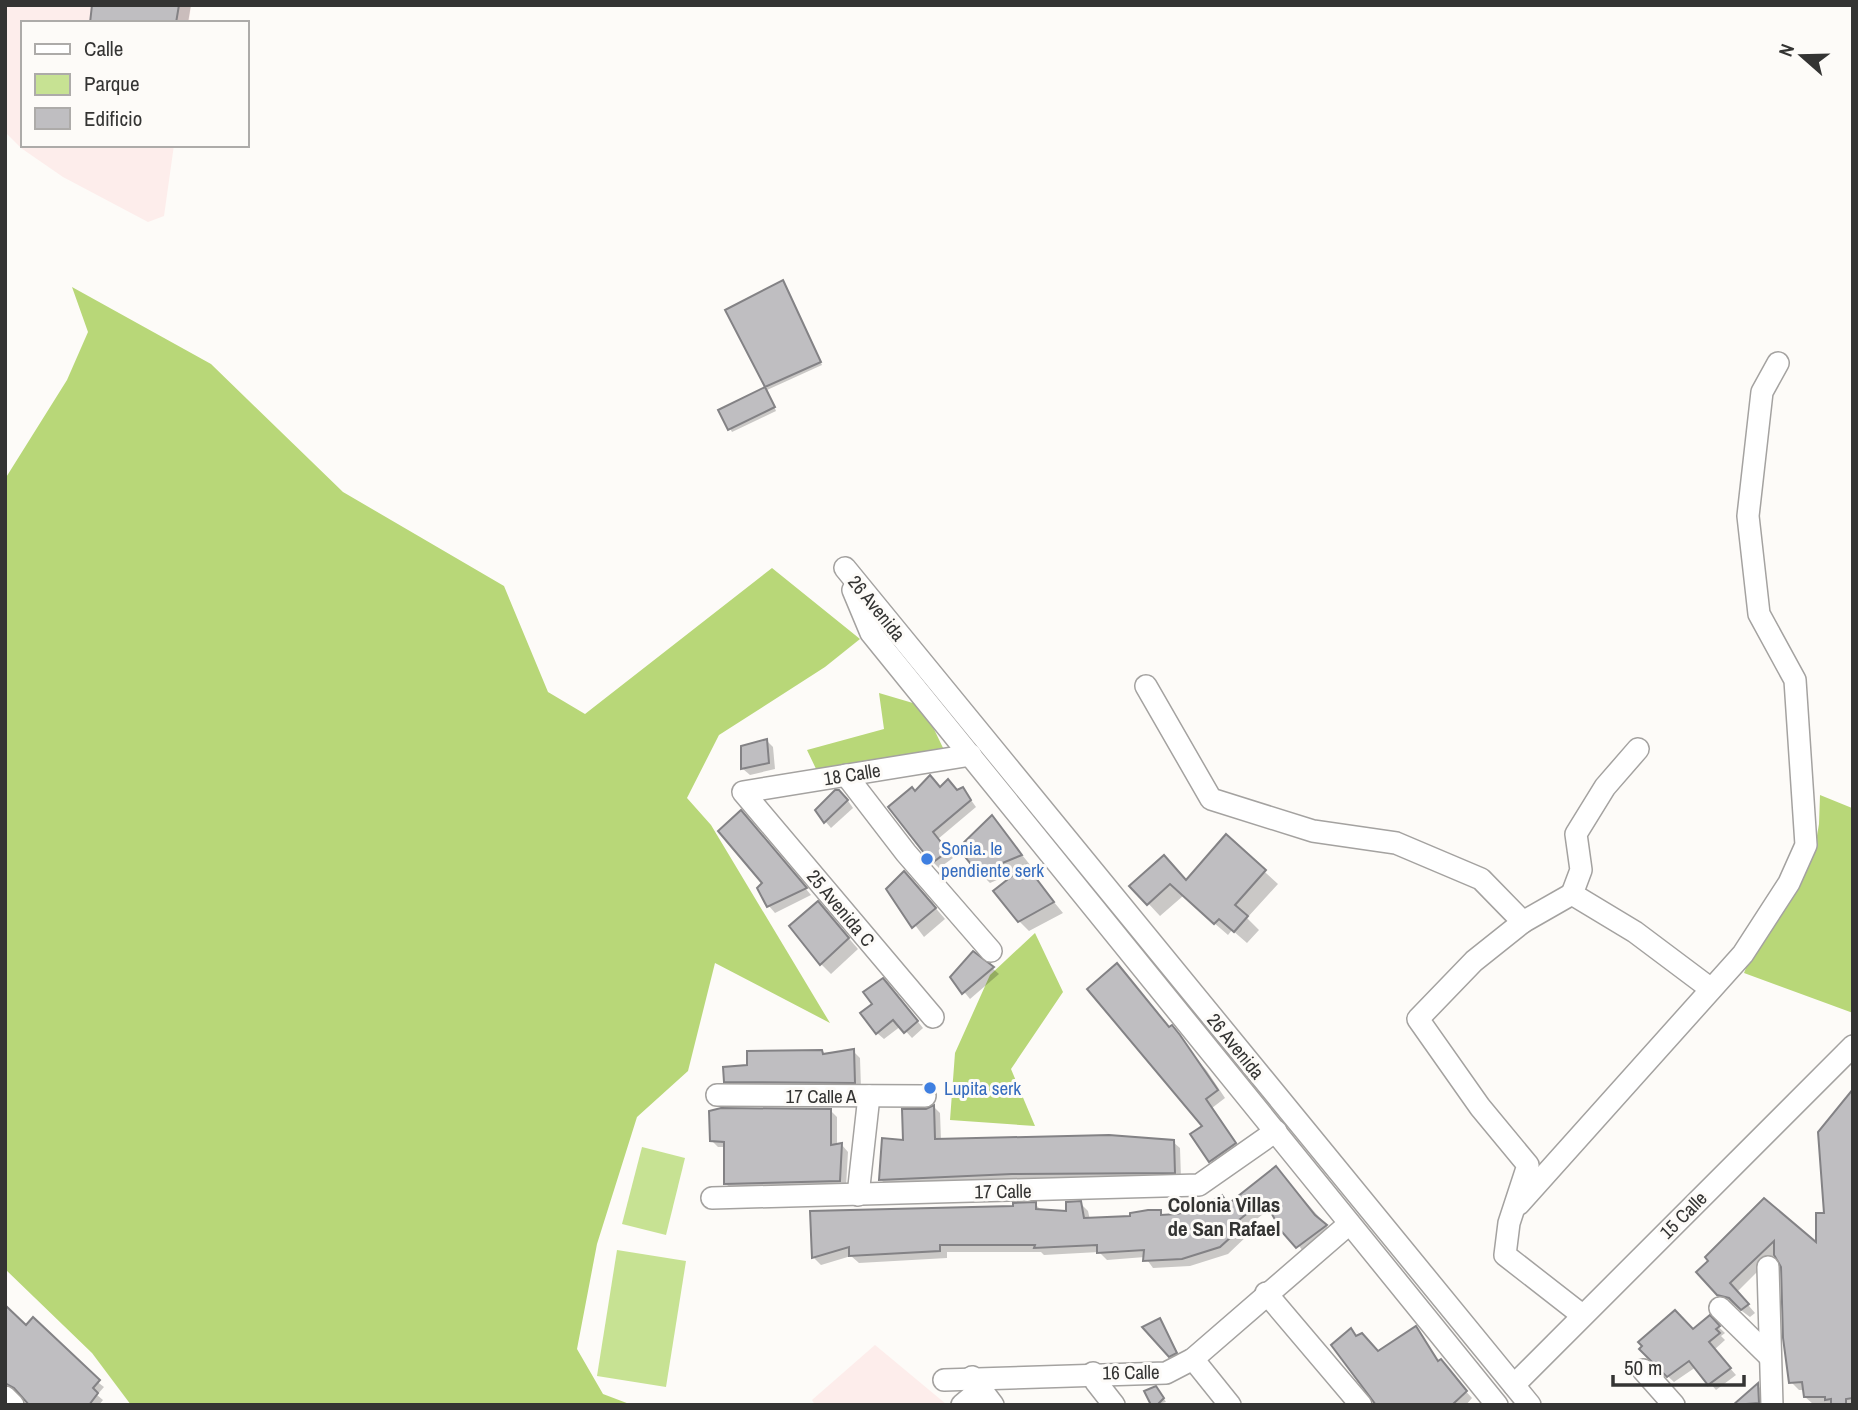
<svg xmlns="http://www.w3.org/2000/svg" width="1858" height="1410" font-family="'Archivo Narrow',sans-serif">
<style>
.industrial{fill:#fdedeb}
.green{fill:#c7e293}
.forest{fill:#b8d778}
.shadow{fill:#0003}
.building{fill:#bfbec1;stroke:#838285;stroke-width:2}
.lines{fill:none;stroke-linecap:round;stroke-linejoin:round}
.minor-casing{stroke:#a4a2a0;stroke-width:24}
.minor{stroke:#fff;stroke-width:21}
.shop-dot{fill:#3f7fe0;stroke:#fdfbf8;stroke-width:2.5}
.labels{text-anchor:middle;dominant-baseline:central;stroke-width:6;stroke-linejoin:round;paint-order:stroke}
.street-label{font-size:19px;fill:#343433;stroke:#fdfbf8}
.shop-label{font-size:19px;fill:#366cbe;stroke:#fdfbf8;text-anchor:start}
.neighbourhood-label{font-size:21px;font-weight:bold;fill:#343433;stroke:#fdfbf8}
</style>
<rect width="100%" height="100%" fill="#fdfbf8"/>
<g class="industrial">
<path d="M5 5H191L189 23H23V145H174L164 216 148 222 63 177 21 148 5 132Z"/>
<path d="M875 1345 946 1404 815 1405 812 1400Z"/>
</g>
<g class="green">
<path d="M642 1147 685 1158 666 1235 622 1224Z"/>
<path d="M617 1250 686 1261 666 1387 597 1376Z"/>
</g>
<g class="forest">
<path d="M72 287 211 364 343 492 504 586 548 692 585 714 772 568 860 639 825 667 719 735 687 798 711 825 830 1023 715 963 688 1071 637 1117 597 1244 577 1349 603 1394 632 1405H131L92 1353 5 1269V479L67 380 88 332Z"/>
<path d="M879 693 923 706 944 750 818 773 807 750 884 729Z"/>
<path d="M1820 795 1852 808 1853 1013 1744 973 1761 929 1814 853 1819 824Z"/>
<path d="M1035 933 1063 992 1011 1069 1035 1126 950 1120 955 1053 990 975Z"/>
</g>
<g class="shadow">
<path d="M94 5H191L188 23H92Z"/>
<path d="M785 285 822 365 767 390 776 411 732 432 720 411 767 388 728 311Z"/>
<path d="M767 741 773 747 775 769 750 775 743 769V747Z"/>
<path d="M941 789 957 792 963 789 976 807 938 839 953 858 939 868 933 862 916 792Z"/>
<path d="M846 798 853 808 831 828 825 821Z"/>
<path d="M992 818 1031 866 1026 868 1063 913 1029 931 1019 921 1020 870 990 883 979 872Z"/>
<path d="M747 819 811 895 775 913 769 906Z"/>
<path d="M1226 837 1278 884 1247 918 1259 930 1247 943 1232 930 1228 935 1183 896 1160 916 1132 886 1186 882Z"/>
<path d="M915 884 945 919 924 937 888 889Z"/>
<path d="M828 914 858 949 831 974 821 964Z"/>
<path d="M992 968 999 974 970 999 952 977Z"/>
<path d="M1124 973 1207 1071 1225 1098 1212 1108 1242 1151 1218 1168 1211 1161 1204 1126Z"/>
<path d="M889 986 923 1028 912 1038 901 1026 884 1039 877 1033 875 1004Z"/>
<path d="M853 1051 860 1058 861 1088H733L726 1081 748 1067 822 1052 825 1055Z"/>
<path d="M1853 1092V1405L1813 1404 1805 1397 1804 1390H1799L1791 1382 1783 1266 1775 1254 1737 1292 1755 1313 1750 1317 1719 1294 1764 1200 1818 1246Z"/>
<path d="M934 1107 940 1113 941 1140 1173 1142 1180 1148 1181 1178 888 1186 881 1180 926 1111Z"/>
<path d="M830 1110 837 1117V1146L842 1145 848 1152 846 1187 733 1190 726 1184V1147H718L711 1140Z"/>
<path d="M1276 1168 1333 1233 1305 1254 1271 1208 1245 1228 1249 1234 1228 1254 1190 1266 1153 1268 1145 1257 1107 1260 1099 1252 1044 1255 1041 1252H947V1258L859 1263 851 1256 821 1265 814 1258 811 1213 1015 1208 1035 1204 1042 1211 1068 1213 1080 1203 1088 1211 1090 1220 1132 1218 1160 1212 1164 1216 1198 1211 1222 1198 1229 1205Z"/>
<path d="M1709 1318 1725 1333 1721 1336 1725 1340 1714 1350 1736 1375 1716 1390 1696 1367 1674 1382 1646 1356 1640 1343 1693 1331Z"/>
<path d="M1159 1320 1182 1360 1177 1362 1170 1355Z"/>
<path d="M26 1327 104 1387 97 1395 103 1400 99 1405H32Z"/>
<path d="M1416 1328 1439 1362 1472 1398 1466 1405H1378L1351 1330 1378 1353Z"/>
<path d="M1758 1386 1764 1392 1765 1405H1736Z"/>
<path d="M1159 1391 1166 1402 1153 1405Z"/>
</g>
<g class="building">
<path d="M92 5H179L176 23H90Z"/>
<path d="M783 280 821 362 765 387 725 310Z"/>
<path d="M765 387 775 407 728 430 718 410Z"/>
<path d="M767 739 769 763 741 769V746Z"/>
<path d="M930 775 940 787 948 779 957 790 963 787 971 800 933 832 948 851 932 863 888 807 912 787 915 791Z"/>
<path d="M835 790H839L848 800 824 823 815 810Z"/>
<path d="M741 810 807 888 767 907 757 888 762 883 718 831Z"/>
<path d="M992 815 1022 855 978 873 958 848Z"/>
<path d="M1226 834 1266 870 1235 905 1248 916 1234 932 1219 919 1214 924 1170 884 1147 905 1129 886 1164 855 1186 880Z"/>
<path d="M1026 865 1054 902 1018 922 993 891Z"/>
<path d="M904 871 936 908 912 928 886 889Z"/>
<path d="M818 901 849 938 820 965 789 926Z"/>
<path d="M973 951 994 967 962 994 950 977Z"/>
<path d="M1117 963 1169 1027 1172 1025 1180 1035 1218 1090 1206 1099 1236 1143 1209 1162 1190 1134 1202 1126 1087 989Z"/>
<path d="M883 978 918 1021 904 1033 893 1020 876 1034 860 1013 872 1004 863 992Z"/>
<path d="M854 1049 855 1083 724 1082 723 1067 747 1065V1051L822 1050 823 1054Z"/>
<path d="M1853 1089V1398L1846 1399V1405H1831V1399L1825 1400V1397H1804L1802 1382 1789 1383 1783 1338 1781 1267 1774 1255V1241L1730 1283 1749 1304 1741 1310 1729 1298 1717 1295 1696 1272 1708 1261 1705 1257 1764 1198 1816 1242V1213H1824L1818 1132Z"/>
<path d="M934 1105 935 1139 1109 1135 1174 1140 1175 1173 1012 1174 879 1180 882 1138 903 1140 902 1109H926Z"/>
<path d="M721 1108 831 1109V1145L842 1143 840 1181 724 1184V1142L710 1141 709 1111Z"/>
<path d="M1276 1166 1315 1215 1327 1225 1296 1248 1282 1232 1264 1200 1239 1220 1243 1226 1220 1247 1182 1259 1143 1261 1144 1250 1097 1253V1245L1034 1248 1035 1245H940V1251L849 1256V1247L812 1258 810 1211 1013 1206V1203L1036 1202V1209L1066 1211V1202L1081 1201 1084 1218 1130 1216V1213L1148 1210H1161V1215L1177 1214 1197 1209 1222 1195 1228 1204Z"/>
<path d="M5 1305 26 1325 33 1317 100 1380 93 1388 98 1393 89 1405H29L14 1388 5 1383Z"/>
<path d="M1675 1310 1693 1329 1710 1315 1720 1326 1716 1329 1720 1333 1709 1342 1731 1368 1708 1385 1689 1361 1667 1377 1639 1349 1642 1346 1638 1342Z"/>
<path d="M1160 1318 1177 1353 1169 1357 1142 1327Z"/>
<path d="M1416 1326 1438 1361 1441 1359 1467 1391 1452 1405H1376L1331 1345 1351 1328 1356 1336 1362 1333 1378 1351Z"/>
<path d="M1758 1383 1759 1403 1733 1405Z"/>
<path d="M1156 1386 1164 1398 1157 1405H1151L1144 1391Z"/>
</g>
<g class="lines">
<g class="minor-casing">
<g id="minor">
<path d="M845 568 1530 1405"/>
<path d="M853 590 871 633 1497 1405"/>
<path d="M1146 686 1211 799 1313 831 1396 843 1481 879 1523 922 1474 961 1418 1019 1480 1107 1528 1165 1509 1223 1505 1255 1582 1315"/>
<path d="M1638 749 1605 787 1576 834 1581 870 1572 894 1635 932 1711 989"/>
<path d="M846 775 906 853 991 951"/>
<path d="M1523 922 1572 894"/>
<path d="M933 1017 743 792 971 755"/>
<path d="M717 1095 925 1096"/>
<path d="M858 1195 869 1096"/>
<path d="M712 1198 1199 1185 1276 1131"/>
<path d="M1519 1204 1743 954 1789 883 1806 845 1795 680 1759 614 1748 516 1762 392 1778 363"/>
<path d="M1768 1267 1772 1405"/>
<path d="M1266 1293 1361 1405"/>
<path d="M1720 1308 1769 1356"/>
<path d="M1193 1359 1230 1405"/>
<path d="M1643 1370 1674 1405"/>
<path d="M1093 1373 1096 1382 1114 1405"/>
<path d="M972 1377 993 1405"/>
<path d="M944 1380 1166 1373 1193 1359 1349 1224"/>
<path d="M1514 1385 1853 1046"/>
<path d="M5 1397 13 1405"/>
<path d="M962 1405 981 1389"/>
</g>
</g>
<use href="#minor" class="minor"/>
</g>
<g class="shop-dot">
<circle cx="927" cy="859" r="7"/>
<circle cx="930" cy="1088" r="7"/>
</g>
<g class="labels">
<g class="street-label">
<text transform="translate(877 608) rotate(51)">26 Avenida</text>
<text transform="translate(852 774) rotate(-9)">18 Calle</text>
<text transform="translate(841 908) rotate(50)">25 Avenida C</text>
<text transform="translate(1236 1046) rotate(51)">26 Avenida</text>
<text x="821" y="1096">17 Calle A</text>
<text transform="translate(1003 1191) rotate(-1)">17 Calle</text>
<text transform="translate(1683 1215) rotate(-45)">15 Calle</text>
<text transform="translate(1131 1372) rotate(-1)">16 Calle</text>
</g>
<g class="shop-label">
<text x="941" y="848">Sonia. le<tspan x="941" dy="22">pendiente serk</tspan></text>
<text x="944" y="1088">Lupita serk</text>
</g>
<g class="neighbourhood-label">
<text x="1224" y="1204">Colonia Villas<tspan x="1224" dy="24">de San Rafael</tspan></text>
</g>
</g>
<rect width="1858" height="1410" fill="none" stroke="#343433" stroke-width="14"/>
<rect x="21" y="21" width="228" height="126" fill="#fdfbf8" stroke="#adaba9" stroke-width="2"/>
<rect x="35" y="44" width="35" height="10" fill="#ffffff" stroke="#adaba9" stroke-width="2"/>
<text x="84" y="56" font-size="21" fill="#343433">Calle</text>
<rect x="35" y="74" width="35" height="21" fill="#c7e293" stroke="#adaba9" stroke-width="2"/>
<text x="84" y="91" font-size="21" fill="#343433">Parque</text>
<rect x="35" y="108" width="35" height="21" fill="#bfbec1" stroke="#adaba9" stroke-width="2"/>
<text x="84" y="126" font-size="21" fill="#343433">Edificio</text>
<g transform="translate(1802 56) rotate(290)" stroke="#fdfbf8" stroke-width="5" paint-order="stroke">
<path d="M0-5L12 26L0 18L-12 26Z" fill="#343433"/>
<text y="-10" font-size="19" font-weight="bold" text-anchor="middle" fill="#343433">N</text>
</g>
<path d="M1613 1375v10h131v-10" fill="none" stroke="#343433" stroke-width="3.5"/>
<text x="1624" y="1375" font-size="21" fill="#343433" stroke="#fdfbf8" stroke-width="5" paint-order="stroke">50 m</text>
</svg>
